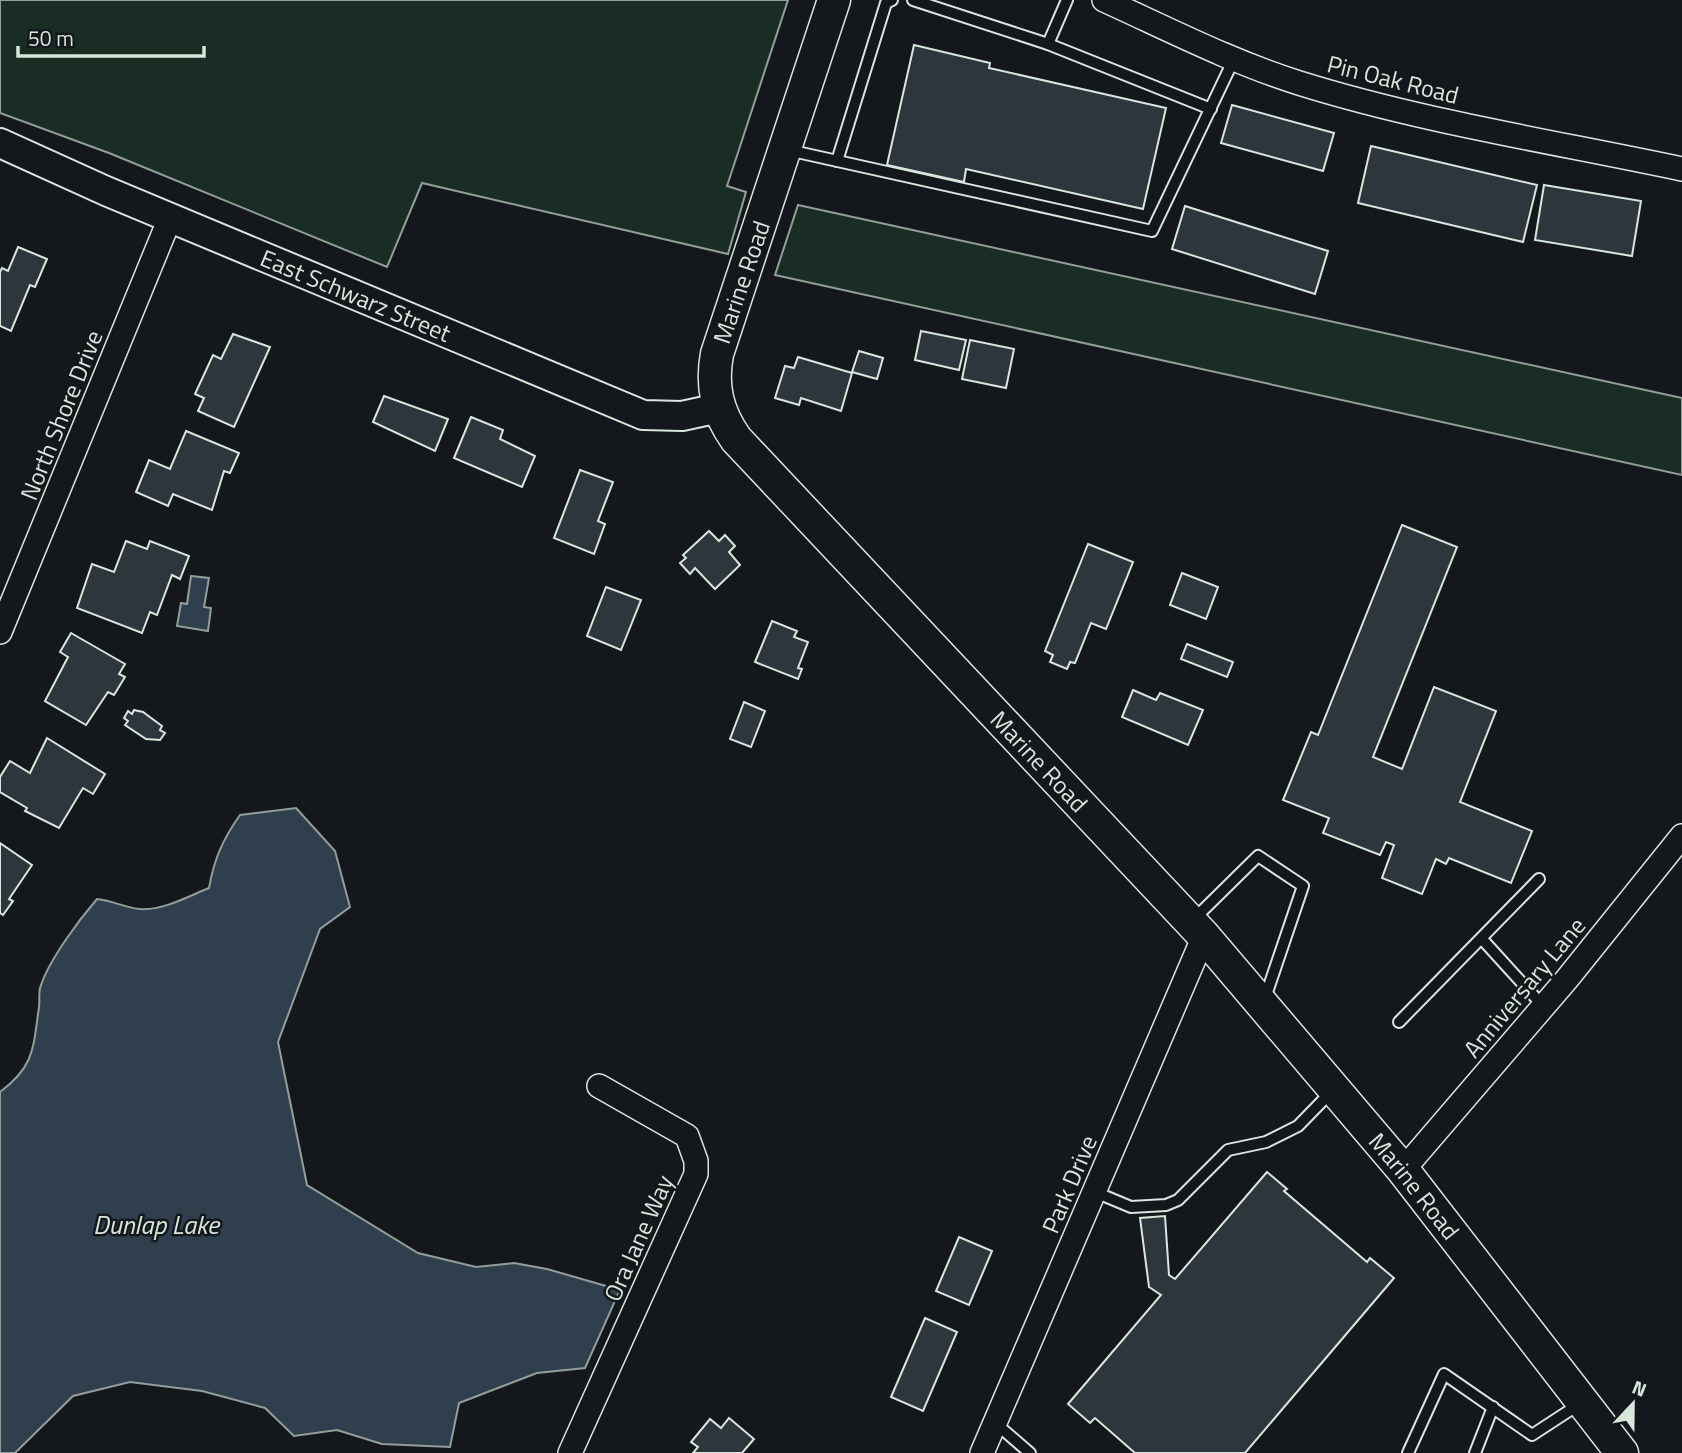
<svg xmlns="http://www.w3.org/2000/svg" width="1682" height="1453" font-family="'Titillium Web',sans-serif">
<style>
.green{fill:#1a2d24;stroke:#939e99;stroke-width:2}
.water{fill:#2f3f4d;stroke:#939e99;stroke-width:2}
.building{fill:#2c363c;stroke:#d8e6dc;stroke-width:2}
.lines{fill:none;stroke-linecap:round;stroke-linejoin:round}
.service-casing{stroke:#d8e6dc;stroke-width:14}
.minor-casing{stroke:#d8e6dc;stroke-width:26}
.tertiary-casing{stroke:#d8e6dc;stroke-width:32}
.secondary-casing{stroke:#d8e6dc;stroke-width:35}
.service{stroke:#14181c;stroke-width:10}
.minor{stroke:#14181c;stroke-width:23}
.tertiary{stroke:#14181c;stroke-width:28}
.secondary{stroke:#14181c;stroke-width:32}
.labels{text-anchor:middle;dominant-baseline:central;stroke-width:5;stroke-linejoin:round;paint-order:stroke}
.street-label{font-size:24px;fill:#d8e6dc;stroke:#14181c}
.water-label{font-size:26px;font-style:italic;fill:#d8e6dc;stroke:#14181c}
</style>
<rect width="100%" height="100%" fill="#14181c"/>
<g class="green">
<path d="M0 0H788L727 186 746 192 728 254 422 183 387 267 109 153 0 113Z"/>
<path d="M798 205 1682 398V475L775 275Z"/>
</g>
<g class="water">
<path d="M191 576 209 578 204 607 211 608 208 631 177 626 181 603 187 604Z"/>
<path d="M296 808 335 851 350 907 320 929 278 1042 307 1185 418 1253 476 1267 514 1263 547 1269 620 1290 585 1368 537 1373 459 1403 450 1447 382 1444 337 1430 294 1436 265 1408 202 1391 130 1382 73 1396 15 1453H0V1092C35 1066 33 1048 39 1007 40 1000 38 992 41 985 50 959 78 921 97 899 114 901 126 908 140 909 162 911 189 896 209 888 214 859 223 839 240 815Z"/>
</g>
<g class="building">
<path d="M914 45 990 63 989 68 1166 108 1143 209 966 169 964 182 887 165Z"/>
<path d="M1232 105 1334 133 1323 171 1221 143Z"/>
<path d="M1371 146 1537 185 1523 242 1358 203Z"/>
<path d="M1544 185 1641 201 1632 256 1535 240Z"/>
<path d="M1185 206 1328 251 1315 294 1172 249Z"/>
<path d="M18 247 47 259 35 287 30 285 11 331 0 326V272L2 268 8 271Z"/>
<path d="M921 331 966 340 959 370 915 360Z"/>
<path d="M233 334 270 347 234 427 198 411 204 398 195 394 213 355 221 359Z"/>
<path d="M970 340 1014 349 1006 388 962 379Z"/>
<path d="M859 351 883 358 877 379 852 372Z"/>
<path d="M798 357 852 373 841 411 801 398 799 405 775 398 785 366 794 368Z"/>
<path d="M384 396 448 419 435 451 373 422Z"/>
<path d="M471 417 503 430 500 439 535 456 522 487 454 458Z"/>
<path d="M186 431 239 453 230 473 224 471 212 510 173 494 168 506 136 492 149 460 170 469Z"/>
<path d="M580 470 613 482 598 521 605 524 594 554 554 538Z"/>
<path d="M1402 525 1457 547 1373 757 1402 769 1434 687 1496 711 1460 802 1532 831 1511 883 1449 858 1446 864 1436 859 1422 894 1382 878 1394 845 1386 842 1380 855 1323 833 1329 818 1283 800 1311 732 1318 735Z"/>
<path d="M709 531 719 541 725 535 735 546 729 552 740 565 715 589 695 568 690 574 680 563 686 558 683 555Z"/>
<path d="M126 541 147 549 150 541 189 556 180 579 172 575 157 615 150 612 142 633 77 608 92 564 114 572Z"/>
<path d="M1088 544 1133 562 1106 629 1091 623 1075 663 1070 662 1067 669 1050 662 1053 655 1045 651Z"/>
<path d="M1182 573 1218 587 1206 619 1170 605Z"/>
<path d="M606 587 641 600 621 650 587 636Z"/>
<path d="M772 621 797 631 794 637 808 642 798 668 802 669 798 679 755 662Z"/>
<path d="M71 633 125 664 119 674 125 677 114 695 108 692 86 725 45 701 68 657 60 652Z"/>
<path d="M1187 644 1233 662 1227 677 1181 659Z"/>
<path d="M1133 690 1156 700 1160 693 1203 710 1188 745 1122 717Z"/>
<path d="M744 702 765 711 751 747 730 739Z"/>
<path d="M134 710 143 712 162 726 160 730 165 733 160 740 146 739 125 725 128 721 124 718 128 711 132 714Z"/>
<path d="M47 738 105 774 93 794 83 788 59 828 25 811 27 808 0 792V777L10 761 30 773Z"/>
<path d="M0 843 32 865 9 899 13 901 3 915 0 913Z"/>
<path d="M1267 1172 1287 1189 1284 1191 1367 1262 1370 1258 1394 1278 1245 1453H1135L1095 1418 1090 1423 1068 1404 1161 1295 1149 1287 1140 1218 1165 1216 1169 1275 1175 1279Z"/>
<path d="M959 1237 992 1251 969 1305 936 1291Z"/>
<path d="M925 1318 957 1332 923 1411 891 1397Z"/>
<path d="M729 1418 754 1439 742 1453H693L698 1447 691 1442 710 1419 721 1428Z"/>
</g>
<g class="lines">
<g class="service-casing">
<g id="service">
<path d="M913 0 1048 44 1211 109"/>
<path d="M1048 44 1067 0"/>
<path d="M788 150 1152 231 1234 59"/>
<path d="M837 161 886 3 892 0"/>
<path d="M1193 920 1258 856 1303 886 1264 1001"/>
<path d="M1482 939 1543 1006"/>
<path d="M1399 1022 1539 879"/>
<path d="M1095 1192 1131 1207 1166 1205 1178 1200 1228 1150 1266 1142 1298 1126 1333 1090"/>
<path d="M994 1422 1030 1453"/>
<path d="M1408 1453 1444 1374 1532 1435 1581 1403"/>
<path d="M1475 1453 1493 1407"/>
</g>
</g>
<g class="minor-casing">
<g id="minor">
<path d="M1104 0C1168 29 1232 62 1299 83 1424 122 1555 142 1682 169"/>
<path d="M0 632 170 218"/>
<path d="M1403 1170 1567 979 1682 836"/>
<path d="M570 1453 696 1174V1161L687 1136 599 1086"/>
<path d="M982 1453 1204 936"/>
</g>
</g>
<g class="tertiary-casing">
<g id="tertiary">
<path id="s1" d="M0 143 106 191 643 415 682 416 719 408"/>
</g>
</g>
<g class="secondary-casing">
<g id="secondary">
<path id="s2" d="M834 0 717 354C711 386 717 412 736 439L1204 936 1403 1170 1622 1453"/>
</g>
</g>
<use href="#service" class="service"/>
<use href="#minor" class="minor"/>
<use href="#tertiary" class="tertiary"/>
<use href="#secondary" class="secondary"/>
</g>
<g class="labels">
<g class="street-label">
<text transform="translate(1393 79) rotate(14)">Pin Oak Road</text>
<text transform="translate(741 282) rotate(-71)">Marine Road</text>
<text stroke="none"><textPath href="#s1" startOffset="387">East Schwarz Street</textPath></text>
<text transform="translate(61 415) rotate(-68)">North Shore Drive</text>
<text stroke="none"><textPath href="#s2" startOffset="905">Marine Road</textPath></text>
<text transform="translate(1524 987) rotate(-50)">Anniversary Lane</text>
<text transform="translate(1069 1184) rotate(-67)">Park Drive</text>
<text stroke="none"><textPath href="#s2" startOffset="1472">Marine Road</textPath></text>
<text transform="translate(638 1238) rotate(-66)">Ora Jane Way</text>
</g>
<g class="water-label">
<text x="156" y="1224">Dunlap Lake</text>
</g>
</g>
<g transform="translate(1633 1404) rotate(22)" stroke="#14181c" stroke-width="5" paint-order="stroke">
<path d="M0-5L12 26L0 18L-12 26Z" fill="#d8e6dc"/>
<text y="-10" font-size="19" font-weight="bold" text-anchor="middle" fill="#d8e6dc">N</text>
</g>
<path d="M18 46v10h186v-10" fill="none" stroke="#d8e6dc" stroke-width="3.5"/>
<text x="28" y="46" font-size="21" fill="#d8e6dc" stroke="#14181c" stroke-width="5" paint-order="stroke">50 m</text>
</svg>
